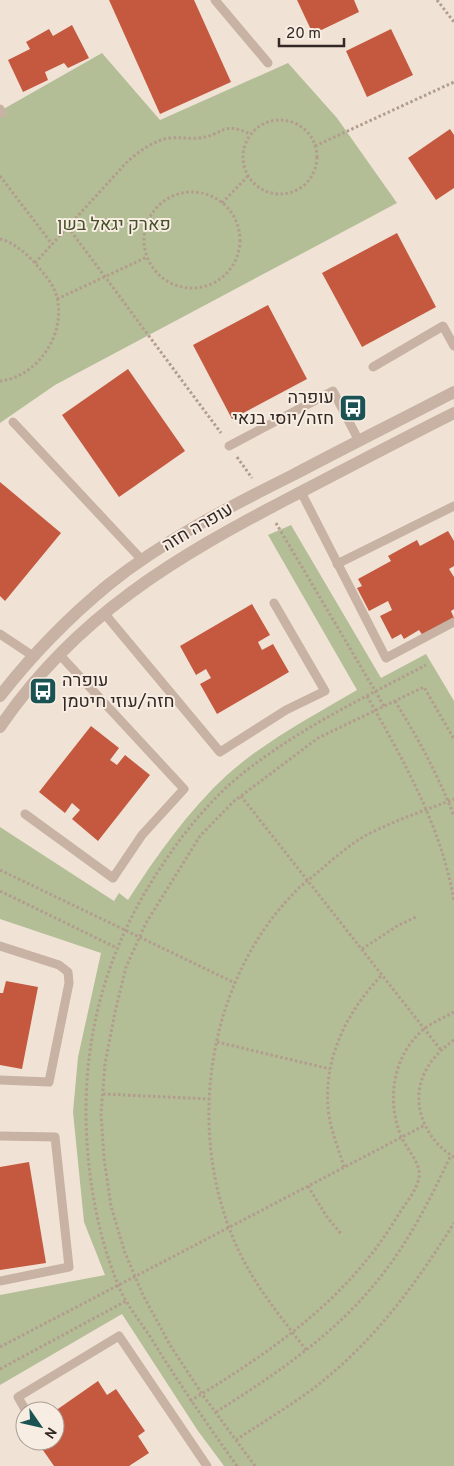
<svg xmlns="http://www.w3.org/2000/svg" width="454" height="1466" font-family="Overpass,Heebo,sans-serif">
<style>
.green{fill:#b3be97}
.building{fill:#c45940}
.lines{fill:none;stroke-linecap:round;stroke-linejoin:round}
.path{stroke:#b39c8d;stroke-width:3;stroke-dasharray:2.5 2.5;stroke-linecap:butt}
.service{stroke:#c7b2a3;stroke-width:9}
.minor{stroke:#c7b2a3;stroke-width:12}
.labels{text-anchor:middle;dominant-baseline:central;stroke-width:4;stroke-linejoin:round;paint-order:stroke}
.park-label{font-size:18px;fill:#445029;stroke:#f8ede2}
.poi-label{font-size:18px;fill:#332825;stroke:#f8ede2;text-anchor:end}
.street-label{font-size:18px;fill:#332825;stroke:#f8ede2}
</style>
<rect width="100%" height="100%" fill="#f0e3d6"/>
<g class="green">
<path d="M102 53 160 120 288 63 337 118 397 203 55 385 0 423V111Z"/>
<path d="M291 525 381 678 426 654 454 701V1466H224L198 1431 122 1314 0 1385V1295L105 1275 84 1222 73 1112 78 1057 101 953 0 919V827L114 901 119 893 128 900C157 855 188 811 227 775 265 741 313 716 357 690L268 535Z"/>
</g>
<g class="building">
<path d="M109 0H194L231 82 160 114Z"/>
<path d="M297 0H354L359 12 313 34Z"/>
<path d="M72 25 89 58 68 68 64 63 45 72 48 80 23 92 8 60 30 49 26 42 49 29 53 36Z"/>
<path d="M391 29 413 75 367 97 346 51Z"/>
<path d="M450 129 454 135V188L436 200 408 158Z"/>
<path d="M397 233 436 307 362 347 322 273Z"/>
<path d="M268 305 307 379 232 419 193 345Z"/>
<path d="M128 369 185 451 119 497 62 415Z"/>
<path d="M0 482 61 533 5 601 0 596Z"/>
<path d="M448 531 454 541V566L449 569 454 577V609L451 611 454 618 423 636 419 630 404 639 401 634 392 639 380 616 392 610 388 601 369 611 357 588 362 586 358 579 391 561 388 556 417 540 420 546Z"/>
<path d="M252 604 270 635 258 642 262 650 273 644 289 672 217 714 200 684 211 678 206 669 196 675 180 646Z"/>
<path d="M91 726 119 748 110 760 117 765 125 755 150 775 98 841 72 819 80 810 72 803 65 813 39 792Z"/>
<path d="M6 981 38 987 22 1069 0 1065V993H3Z"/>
<path d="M29 1162 46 1263 0 1270V1167Z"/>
<path d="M98 1381 107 1395 116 1389 145 1431 138 1436 149 1453 129 1466H54L38 1443 55 1441V1411Z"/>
</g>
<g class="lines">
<g class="path">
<path d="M437 0 454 22"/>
<circle cx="280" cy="157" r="37"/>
<path d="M315 146 454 82"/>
<path d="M0 176 52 244"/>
<circle cx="192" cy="240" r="48"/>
<path d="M222 203 248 176"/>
<path d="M68 227 221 433"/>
<path d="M0 239C13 242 26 253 35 263 44 274 54 284 57 298 66 335 37 377 0 381"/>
<path d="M35 263 126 163C138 152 154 140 170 138 180 137 189 139 198 138 223 136 222 120 250 134"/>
<path d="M57 299 147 257"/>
<path d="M237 457 252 478"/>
<path d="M276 523 384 706"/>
<path d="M367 696C404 762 441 825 454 901"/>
<path d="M395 701C418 738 438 775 454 816"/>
<path d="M241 796 441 1050"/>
<path d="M0 870 235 983"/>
<path d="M0 891 117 948"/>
<path d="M362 949 397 926 416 917"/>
<path d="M454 1040C442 1049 432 1058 425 1072 409 1103 426 1141 454 1157"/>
<path d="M217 1042 330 1069"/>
<path d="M103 1094 209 1099"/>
<path d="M344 1167C340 1154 335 1140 331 1126 318 1070 343 1015 382 975"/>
<path d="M308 1186 327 1217 342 1235"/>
<path d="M0 1347 425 1125"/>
<path d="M306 1350C281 1317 254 1285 237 1247 185 1133 206 984 293 894 300 886 310 879 318 872 332 860 348 846 363 837 392 821 424 811 454 799"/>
<path d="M0 1369 126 1301"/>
<path d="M190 1401C271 1352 347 1300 397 1217 404 1205 417 1191 419 1177 421 1162 406 1149 401 1136 386 1100 393 1055 424 1029 433 1022 445 1017 454 1012"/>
<path d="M216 1412C278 1373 340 1331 385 1271 412 1236 432 1195 451 1155"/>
<path d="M236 1440C267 1419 301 1400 330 1375 381 1332 419 1279 454 1223"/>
<path d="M237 1466C207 1424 178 1382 151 1338 140 1321 127 1306 119 1287 105 1254 96 1217 91 1182 75 1066 97 961 163 864 182 835 205 807 230 784 288 734 359 700 426 665"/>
<path d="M255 1466 202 1394 170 1345 143 1295 125 1253 111 1206 104 1158 101 1114 105 1064 115 1012 126 967 146 923 200 836 233 802 318 738 424 687 454 739"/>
</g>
<g class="service">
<path d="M215 0 268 63"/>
<path d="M0 109 2 113"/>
<path d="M373 367 443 326 454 346"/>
<path d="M13 422 142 560"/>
<path d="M229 446 333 391 359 441"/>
<path d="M301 492 386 658 454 622"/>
<path d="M337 564 454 506"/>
<path d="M104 613 220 752 286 710 325 691 274 603"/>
<path d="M0 634 33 656"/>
<path d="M25 814 113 878 142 835 184 789 59 654"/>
<path d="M0 946 59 965 68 972 69 983 49 1082 0 1080"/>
<path d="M0 1136 55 1137 69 1267 0 1281"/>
<path d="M26 1411 18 1397 119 1336 207 1466"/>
</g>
<g class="minor">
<path d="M0 696C32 655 68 618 108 585 164 540 229 507 293 475 346 447 400 420 454 392"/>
<path d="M0 727C75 616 177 556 293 496 347 468 400 440 454 413"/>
</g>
</g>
<defs>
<g id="bus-square" transform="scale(1.4375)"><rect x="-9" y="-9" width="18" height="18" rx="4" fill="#1b5253" stroke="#f8ede2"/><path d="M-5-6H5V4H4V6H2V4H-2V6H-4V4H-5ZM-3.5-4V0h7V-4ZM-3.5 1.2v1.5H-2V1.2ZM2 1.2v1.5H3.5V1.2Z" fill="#fff"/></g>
</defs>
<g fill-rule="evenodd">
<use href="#bus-square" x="353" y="408"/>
<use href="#bus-square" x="43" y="691"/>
</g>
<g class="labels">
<g class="park-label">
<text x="114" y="225">פארק יגאל בשן</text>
</g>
<g class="poi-label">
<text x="334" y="398">עופרה<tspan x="334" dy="21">חזה/יוסי בנאי</tspan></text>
<text x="62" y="681" text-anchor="start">עופרה<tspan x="62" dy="21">חזה/עוזי חיטמן</tspan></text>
</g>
<g class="street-label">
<text transform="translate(198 528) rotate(-30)">עופרה חזה</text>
</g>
</g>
<g transform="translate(40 1426) rotate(124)"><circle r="24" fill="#f8ede2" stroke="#a99e96"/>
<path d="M0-4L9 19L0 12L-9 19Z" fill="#1b5253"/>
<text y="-8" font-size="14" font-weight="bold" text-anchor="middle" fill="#332825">N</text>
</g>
<path d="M279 38v8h65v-8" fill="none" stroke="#332825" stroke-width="2.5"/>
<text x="286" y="38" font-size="15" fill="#332825" stroke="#f8ede2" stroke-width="4" paint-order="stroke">20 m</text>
</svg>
